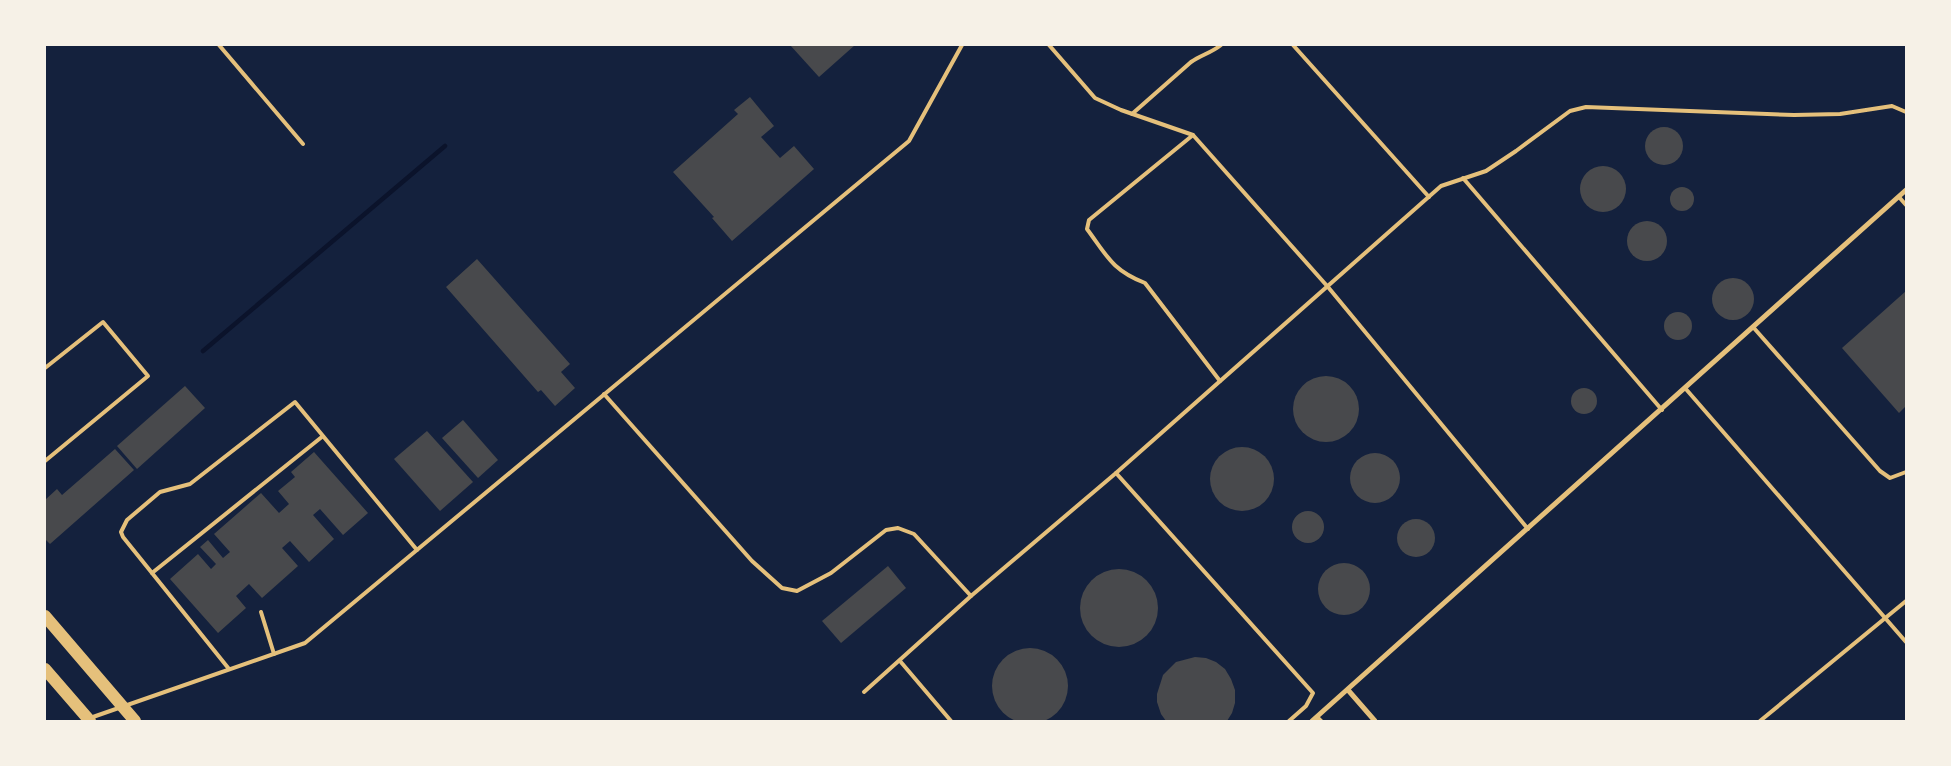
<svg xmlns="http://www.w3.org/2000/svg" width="1951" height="766" font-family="Roboto,sans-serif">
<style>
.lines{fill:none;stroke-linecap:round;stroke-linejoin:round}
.stream{stroke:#0b132b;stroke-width:4.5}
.building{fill:#48494c}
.service{stroke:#e5c07b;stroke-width:4}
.minor{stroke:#e5c07b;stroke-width:5}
.primary{stroke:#e5c07b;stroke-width:12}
</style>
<rect width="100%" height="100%" fill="#14213d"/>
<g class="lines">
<path class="stream" d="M203 351 445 146"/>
</g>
<g class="building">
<path d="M790 45H855L819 77Z"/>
<path d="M750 97 774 126 761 137 780 158 794 146 814 169 732 241 712 218 714 217 673 172 738 114 734 110Z"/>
<circle cx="1664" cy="146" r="19"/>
<circle cx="1603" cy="189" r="23"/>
<circle cx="1682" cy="199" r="12"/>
<circle cx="1647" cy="241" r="20"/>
<path d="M477 259 570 364 561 372 575 388 555 406 541 390 538 392 446 287Z"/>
<circle cx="1733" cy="299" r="21"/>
<path d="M1906 291V406L1899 413 1842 348Z"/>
<circle cx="1678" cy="326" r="14"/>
<circle cx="1326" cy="409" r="33"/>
<path d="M185 386 205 408 137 469 117 446Z"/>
<circle cx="1584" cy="401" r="13"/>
<path d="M463 420 498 460 478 478 442 438Z"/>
<path d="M427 431 473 482 440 511 394 459Z"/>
<circle cx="1242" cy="479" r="32"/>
<path d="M115 449 134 470 50 544 45 539V500L57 489 62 495Z"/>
<path d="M314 452 368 513 343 535 320 509 313 515 334 539 309 562 290 541 282 548 298 566 262 598 249 584 236 596 246 608 218 633 170 579 198 554 211 569 216 564 200 547 208 540 223 558 230 552 214 534 261 493 279 513 289 504 278 491 295 477 291 472Z"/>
<circle cx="1375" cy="478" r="25"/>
<circle cx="1308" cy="527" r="16"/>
<circle cx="1416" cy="538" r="19"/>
<circle cx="1344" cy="589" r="26"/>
<path d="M888 566 906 588 841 643 822 621Z"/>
<circle cx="1119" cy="608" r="39"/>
<circle cx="1030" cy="686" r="38"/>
<path d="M1195 657 1206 658 1216 662 1225 669 1231 679 1235 690V703L1232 713 1227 721H1166L1161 714 1157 702V694L1163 675 1176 662Z"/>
</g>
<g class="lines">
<g class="service">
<path d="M219 45 303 144"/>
<path d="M1049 45 1095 98 1121 110 1193 135 1328 287 1528 529"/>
<path d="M1293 45 1429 197"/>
<path d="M1132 114 1191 62C1201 55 1211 53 1221 45"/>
<path d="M1193 135 1089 220 1087 229C1107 256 1112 270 1145 283L1220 381"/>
<path d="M1463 178 1662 410"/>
<path d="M1899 197 1906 205"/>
<path d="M1753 327 1880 471 1890 478 1906 472"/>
<path d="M45 368 103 322 148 376 45 461"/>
<path d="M1685 388 1906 642"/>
<path d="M604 394 752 561 782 588 797 591 831 573 886 530 898 528 914 534 971 596 1116 473 1313 693 1306 706 1289 721"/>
<path d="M323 436 152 573 123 537 121 532 127 520 160 492 190 484 295 402 417 550"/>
<path d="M1116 473 1441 186 1486 171 1516 151 1570 111 1586 107 1794 115 1840 114 1892 106 1906 112"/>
<path d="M152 573 229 669"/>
<path d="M261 612 274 654"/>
<path d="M900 661 951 721"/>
<path d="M864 692 971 596"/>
<path d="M1317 717 1321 721"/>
<path d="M90 718 305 643 909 141 962 45"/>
<path d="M1760 721 1906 601"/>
</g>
<g class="minor">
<path d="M1348 690 1375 721"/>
<path d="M1312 721 1906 190"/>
</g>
<g class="primary">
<path d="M45 616 135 721"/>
<path d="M45 669 90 721"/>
</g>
</g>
<rect width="1951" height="766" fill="none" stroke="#f6f1e7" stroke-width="92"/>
</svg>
